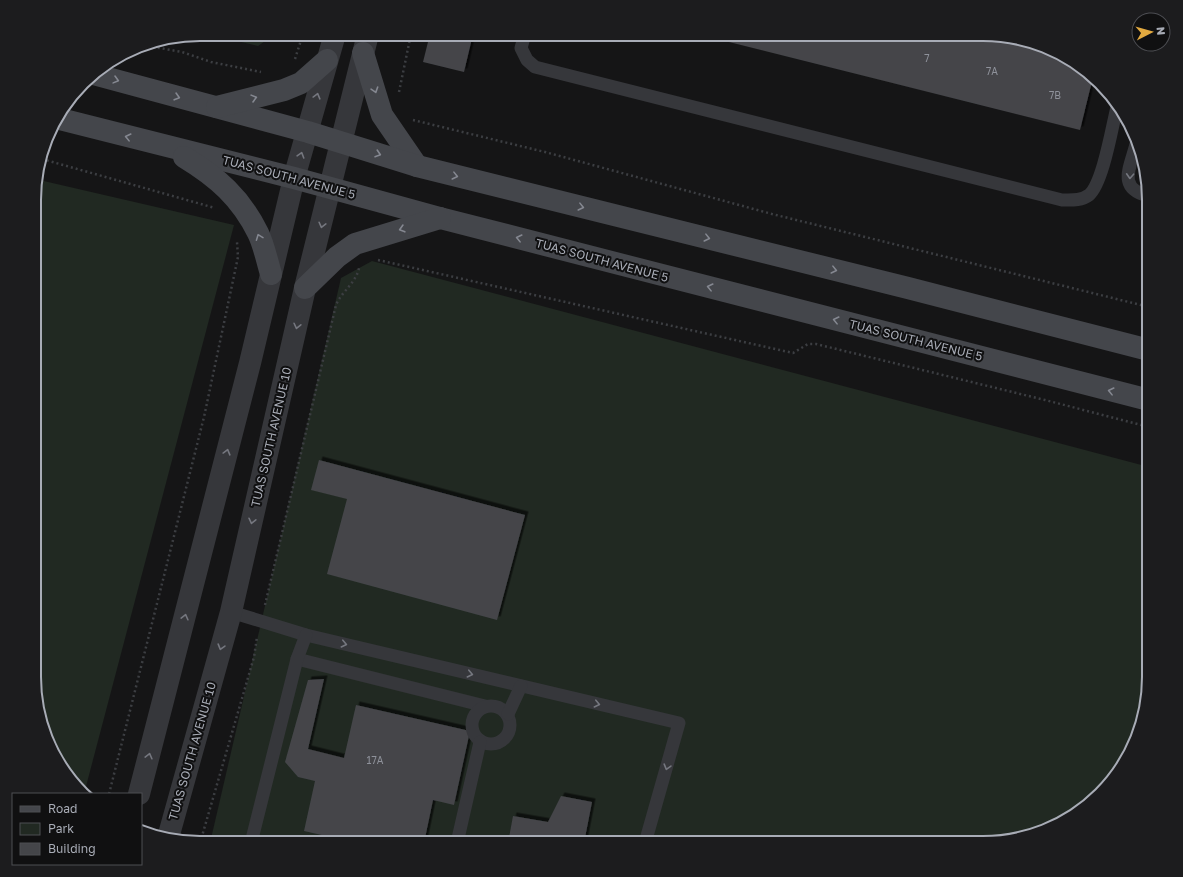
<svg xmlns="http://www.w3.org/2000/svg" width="1183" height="877" font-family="'Golos Text',sans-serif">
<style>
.green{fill:#212922}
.building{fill:#444549;filter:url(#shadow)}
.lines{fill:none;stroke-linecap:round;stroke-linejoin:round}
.path{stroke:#3c3e42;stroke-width:2.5;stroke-dasharray:2 3;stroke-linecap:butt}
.lane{stroke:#36373b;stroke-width:13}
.street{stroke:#36373b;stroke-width:22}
.secondary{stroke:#44464b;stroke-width:22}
.oneway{stroke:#858891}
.oneway2{stroke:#75777f}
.labels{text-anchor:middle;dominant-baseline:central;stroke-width:4;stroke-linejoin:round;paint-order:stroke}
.number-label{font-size:10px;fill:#8f929b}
.street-label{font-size:12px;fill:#a8acb6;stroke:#101011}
.rim{fill:none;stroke:#a8acb6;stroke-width:2}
</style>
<defs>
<filter id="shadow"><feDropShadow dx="3.5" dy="-3.5" stdDeviation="0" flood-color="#0009"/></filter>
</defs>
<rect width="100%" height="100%" fill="#151516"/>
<g class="green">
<path d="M208 34H275L258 46Z"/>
<path d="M35 179 234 225 84 794 51 751 34 688Z"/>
<path d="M372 261 1149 467V688L1136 741 1108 786 1056 826 983 843H210L341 278Z"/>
</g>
<g class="building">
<path d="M430 34H473L464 72 423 62Z"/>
<path d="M697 34H994L1046 47 1093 77 1080 130Z"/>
<path d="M319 460 525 515 497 620 327 574 347 499 311 490Z"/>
<path d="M324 679 308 749 344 758 356 705 470 731 454 805 433 800 424 843H357L304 831 315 781 298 777 285 762 308 680Z"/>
<path d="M561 796 592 802 584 843 562 840 561 843H508L513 816 548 822Z"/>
</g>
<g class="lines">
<g class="path">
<path d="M143 45 182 52 211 62 261 72"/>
<path d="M295 59 303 34"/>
<path d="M399 92 411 34"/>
<path d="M413 120 545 152 772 214 1149 307"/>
<path d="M42 159 215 208"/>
<path d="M378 260 793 353 808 344H816L1045 400 1149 427"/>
<path d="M265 605 336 305C342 291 356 283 359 268"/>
<path d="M109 794 204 417 238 257 237 242"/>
<path d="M200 843 254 657 257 637"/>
</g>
<g class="lane">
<path d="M525 34 521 48 527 60 535 67 1062 200C1071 200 1081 201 1089 195 1103 183 1112 127 1117 107"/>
<path d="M1136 144C1130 168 1117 188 1148 196"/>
<path d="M231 612 306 635 679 723 645 843"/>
<path d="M297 659 485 706"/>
<circle cx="491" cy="725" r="19"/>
<path d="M508 714 521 686"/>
<path d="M251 843 297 659 306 635"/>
<path d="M457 843 480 742"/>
</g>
<g class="street">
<path d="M139 794 250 363 294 178 335 34"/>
<path d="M168 838 231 612 305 288 368 34"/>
</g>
<g class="secondary">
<path d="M363 53 382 115 417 166"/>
<path d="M93 74 308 132 417 166 908 288 1149 350"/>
<path d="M217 107 284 90 301 83 327 60"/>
<path d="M56 118 294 178 440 218 1149 400"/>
<path d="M184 157C217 177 241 198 258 233 264 245 267 261 271 274"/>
<path d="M305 288 337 257 355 244 440 218"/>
</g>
</g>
<defs><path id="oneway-chevron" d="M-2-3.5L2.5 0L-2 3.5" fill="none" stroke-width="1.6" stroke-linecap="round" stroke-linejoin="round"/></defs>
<g class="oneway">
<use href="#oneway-chevron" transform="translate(116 80) rotate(15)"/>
<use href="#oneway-chevron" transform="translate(375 90) rotate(72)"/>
<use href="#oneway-chevron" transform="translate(177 97) rotate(16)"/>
<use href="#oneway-chevron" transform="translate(254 98) rotate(-15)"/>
<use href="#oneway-chevron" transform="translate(128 137) rotate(-166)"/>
<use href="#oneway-chevron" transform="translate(378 154) rotate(18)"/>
<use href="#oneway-chevron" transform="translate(455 176) rotate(14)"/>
<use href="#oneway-chevron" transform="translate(581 207) rotate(14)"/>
<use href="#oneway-chevron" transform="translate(402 229) rotate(164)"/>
<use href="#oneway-chevron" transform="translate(259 237) rotate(-111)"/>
<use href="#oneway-chevron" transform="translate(519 238) rotate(-166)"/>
<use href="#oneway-chevron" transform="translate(707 238) rotate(14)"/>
<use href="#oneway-chevron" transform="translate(834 270) rotate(14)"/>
<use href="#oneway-chevron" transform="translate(710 287) rotate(-166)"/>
<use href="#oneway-chevron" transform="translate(836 320) rotate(-166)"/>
<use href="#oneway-chevron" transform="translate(1111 391) rotate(-166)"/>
</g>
<g class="oneway2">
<use href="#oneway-chevron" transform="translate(317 96) rotate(-75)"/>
<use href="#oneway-chevron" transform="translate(301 155) rotate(-73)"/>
<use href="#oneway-chevron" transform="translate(1130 176) rotate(93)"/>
<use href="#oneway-chevron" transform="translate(322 225) rotate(104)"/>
<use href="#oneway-chevron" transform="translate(297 326) rotate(103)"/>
<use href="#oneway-chevron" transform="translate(227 452) rotate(-75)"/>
<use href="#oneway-chevron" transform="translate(252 521) rotate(103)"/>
<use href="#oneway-chevron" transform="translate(185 617) rotate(-76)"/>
<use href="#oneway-chevron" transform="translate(344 644) rotate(13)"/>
<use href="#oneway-chevron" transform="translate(221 647) rotate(106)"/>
<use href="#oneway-chevron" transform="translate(470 674) rotate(13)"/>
<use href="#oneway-chevron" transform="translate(597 704) rotate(13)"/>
<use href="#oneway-chevron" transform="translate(149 756) rotate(-76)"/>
<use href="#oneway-chevron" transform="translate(667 767) rotate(106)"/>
</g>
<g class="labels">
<g class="number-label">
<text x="927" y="58">7</text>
<text x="992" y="71">7A</text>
<text x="1055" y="95">7B</text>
<text x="375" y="760">17A</text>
</g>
<g class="street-label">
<text transform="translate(289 177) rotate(15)">TUAS SOUTH AVENUE 5</text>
<text transform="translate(602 260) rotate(15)">TUAS SOUTH AVENUE 5</text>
<text transform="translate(916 340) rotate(14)">TUAS SOUTH AVENUE 5</text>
<text transform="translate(271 437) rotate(-77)">TUAS SOUTH AVENUE 10</text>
<text transform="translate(192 751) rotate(-74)">TUAS SOUTH AVENUE 10</text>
</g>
</g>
<path d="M0 0H1183V877H0ZM200 41H983A159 159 0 0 1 1142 200V677A159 159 0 0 1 983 836H200A159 159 0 0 1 41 677V200A159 159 0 0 1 200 41Z" fill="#1c1c1e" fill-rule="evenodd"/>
<path class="rim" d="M200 41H983A159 159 0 0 1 1142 200V677A159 159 0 0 1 983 836H200A159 159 0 0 1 41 677V200A159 159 0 0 1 200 41Z"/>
<rect x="12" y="793" width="130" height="72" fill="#101011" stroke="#4d4e53"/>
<rect x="20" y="806" width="20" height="6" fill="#44464b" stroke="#4d4e53"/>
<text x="48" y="813" font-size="12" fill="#a8acb6">Road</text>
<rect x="20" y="823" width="20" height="12" fill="#212922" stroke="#4d4e53"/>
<text x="48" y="833" font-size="12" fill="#a8acb6">Park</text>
<rect x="20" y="843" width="20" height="12" fill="#444549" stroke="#4d4e53"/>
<text x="48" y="853" font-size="12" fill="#a8acb6">Building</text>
<g transform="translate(1151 32) rotate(84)"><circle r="19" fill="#101011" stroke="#4d4e53"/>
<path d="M0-3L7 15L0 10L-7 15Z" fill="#e3aa40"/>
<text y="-6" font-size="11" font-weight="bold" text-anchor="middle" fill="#a8acb6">N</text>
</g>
</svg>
